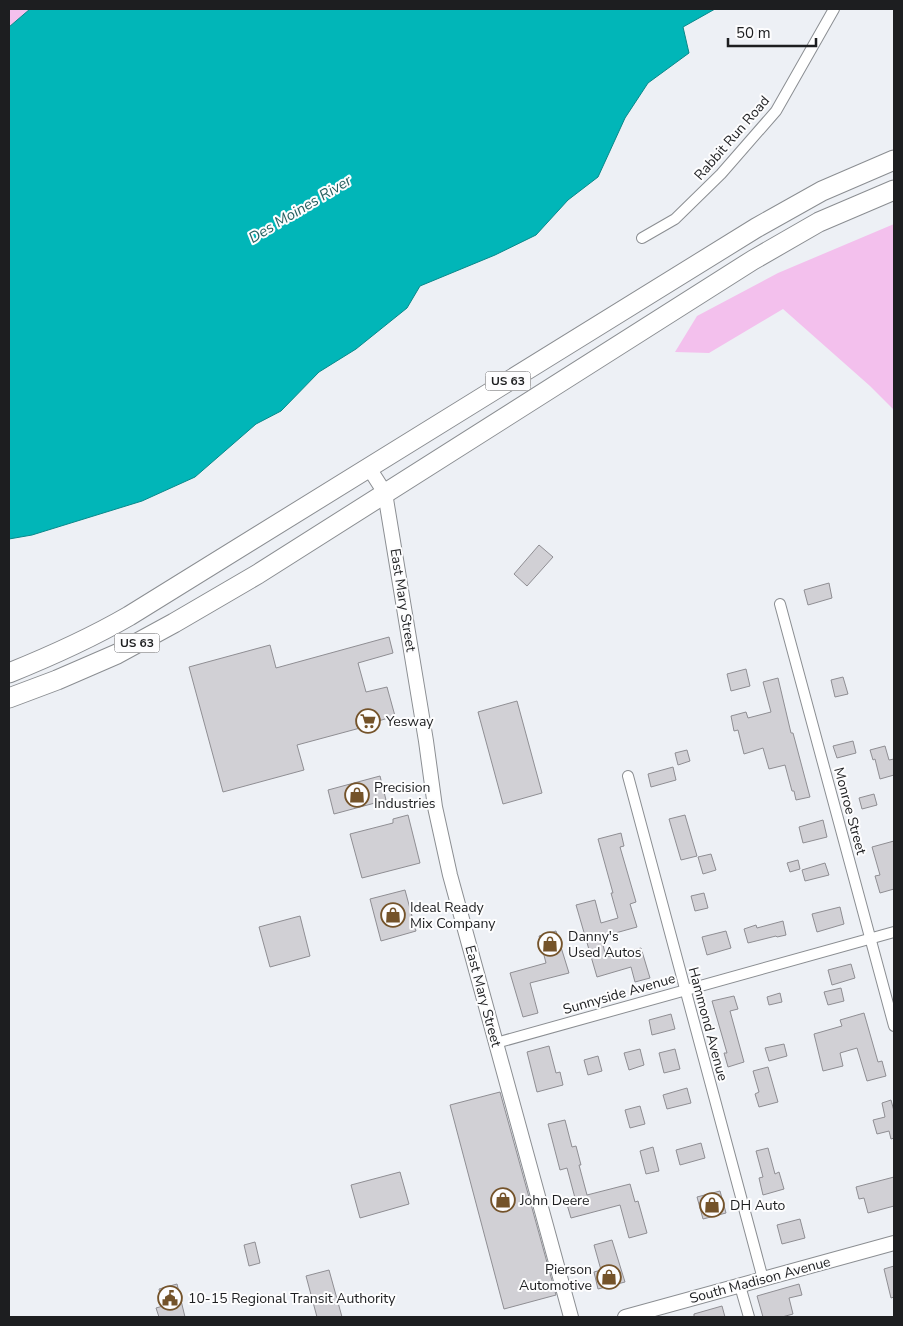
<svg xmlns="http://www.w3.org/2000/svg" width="903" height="1326" font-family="'Nunito Sans',sans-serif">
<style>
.green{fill:#f3c0ed}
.water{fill:#01b6b8;stroke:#09888a}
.building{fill:#d1d0d5;stroke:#8f8e93}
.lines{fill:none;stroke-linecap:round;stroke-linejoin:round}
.street-casing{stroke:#8b8e92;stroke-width:12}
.secondary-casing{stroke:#8b8e92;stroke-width:16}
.highway-casing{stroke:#8b8e92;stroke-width:21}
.street{stroke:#fff;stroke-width:10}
.secondary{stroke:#fff;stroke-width:14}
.highway{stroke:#fff;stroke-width:19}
.labels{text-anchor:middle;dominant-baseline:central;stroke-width:4;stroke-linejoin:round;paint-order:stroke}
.shield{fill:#fdfdfe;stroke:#606163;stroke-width:1}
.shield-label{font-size:12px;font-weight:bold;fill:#1d1e20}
.street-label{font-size:14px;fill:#1d1e20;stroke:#fdfdfe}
.poi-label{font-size:14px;fill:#1d1e20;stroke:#fdfdfe;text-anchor:start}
.water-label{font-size:15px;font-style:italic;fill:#266060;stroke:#fdfdfe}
</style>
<rect width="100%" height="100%" fill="#edf0f5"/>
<g class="green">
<path d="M9 9H30L9 27Z"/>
<path d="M894 224V410L870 386 783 309 709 353 675 352 697 316 778 273Z"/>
</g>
<path class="water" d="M30 9H715L683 27 689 53 648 83 625 118 598 177 568 200 536 235 495 255 420 286 407 308 356 349 319 372 281 411 256 424 195 477 142 501 32 535 9 539V27Z"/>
<g class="building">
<path d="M539 545 553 557 527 586 514 574Z"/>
<path d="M829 583 832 598 808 605 804 590Z"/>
<path d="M389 637 393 653 358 663 366 692 387 687 395 716 375 722V724L297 745 304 770 223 792 189 667 270 645 276 668Z"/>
<path d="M746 669 750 686 731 691 727 674Z"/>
<path d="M843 677 848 694 835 697 831 680Z"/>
<path d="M778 678 791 733H793L810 797 796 800 794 791H792L785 765 769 769 763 748 744 754 738 730 734 731 731 716 746 712 748 718 771 712 763 682Z"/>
<path d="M517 701 542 793 503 804 478 712Z"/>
<path d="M853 741 856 753 837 758 833 746Z"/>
<path d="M885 746 889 760 894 759V775L880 779 875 759 873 760 870 750Z"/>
<path d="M687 750 690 761 678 765 675 753Z"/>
<path d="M673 767 676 780 651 787 648 774Z"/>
<path d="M380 776 386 800 334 814 328 790Z"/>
<path d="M874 794 877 805 862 809 859 798Z"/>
<path d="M408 815 420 863 362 878 350 834 393 823V819Z"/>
<path d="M685 815 697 856 681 860 669 819Z"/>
<path d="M823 820 827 837 803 843 799 827Z"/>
<path d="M621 833 624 846 620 847 636 902 630 904 637 927 601 937 606 957 641 948 650 978 635 982 631 967 597 977 576 905 595 900 601 923 618 918 611 893H613L598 839Z"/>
<path d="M894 841V889L880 893 875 876 880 875 872 847Z"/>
<path d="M711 854 716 870 703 874 698 857Z"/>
<path d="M798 860 800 869 790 872 787 863Z"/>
<path d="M825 863 829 875 805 881 802 870Z"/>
<path d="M405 890 416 931 381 941 370 899Z"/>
<path d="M704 893 708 908 695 911 691 896Z"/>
<path d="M840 907 844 924 817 932 812 914Z"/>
<path d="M300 916 310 956 270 967 259 927Z"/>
<path d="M783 921 786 935 777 937 776 936 748 943 744 929 756 925 757 928Z"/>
<path d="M556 931 569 973 530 983 538 1013 523 1017 510 973 546 963 539 936Z"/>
<path d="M726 931 731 948 707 955 702 937Z"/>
<path d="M851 964 855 978 832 985 828 970Z"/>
<path d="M841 988 844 1001 828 1005 824 992Z"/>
<path d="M780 993 782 1002 769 1005 767 997Z"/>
<path d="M734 996 738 1009 730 1011 744 1062 728 1067 724 1053H727L712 1001Z"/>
<path d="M864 1013 878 1062 882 1061 886 1076 867 1081 857 1048 840 1053 843 1066 823 1071 814 1034 842 1026 840 1020Z"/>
<path d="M671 1014 675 1029 652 1035 649 1020Z"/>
<path d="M784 1044 787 1056 769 1061 765 1048Z"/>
<path d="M549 1046 556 1073 560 1072 563 1085 537 1092 527 1052Z"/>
<path d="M640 1049 644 1065 629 1070 624 1053Z"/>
<path d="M675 1049 680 1069 664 1073 659 1053Z"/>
<path d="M598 1056 602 1071 588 1075 584 1060Z"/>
<path d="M768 1067 778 1102 759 1107 755 1094 759 1092 753 1071Z"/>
<path d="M687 1088 691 1103 667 1109 663 1095Z"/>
<path d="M500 1092 556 1295 504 1309 450 1105Z"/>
<path d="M891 1100 894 1111V1138L891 1139 889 1131 877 1134 873 1120 885 1117 882 1103Z"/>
<path d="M640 1106 645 1124 630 1128 625 1110Z"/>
<path d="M565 1120 572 1147 576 1146 581 1165H579L587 1195 630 1184 635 1202 638 1201 647 1233 629 1238 620 1205 571 1218 566 1201 575 1198 567 1168 560 1170 548 1124Z"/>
<path d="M701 1143 705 1158 680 1165 676 1150Z"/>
<path d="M653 1147 659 1171 646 1174 640 1151Z"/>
<path d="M768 1148 775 1174 779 1172 784 1189 763 1195 759 1178 763 1177 756 1151Z"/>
<path d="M400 1172 409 1204 360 1218 351 1185Z"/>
<path d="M894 1177V1206L868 1213 864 1198 859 1199 856 1187Z"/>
<path d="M720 1191 726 1213 703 1219 697 1197Z"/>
<path d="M800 1219 805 1238 782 1244 777 1225Z"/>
<path d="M612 1240 625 1282 598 1289 594 1272 601 1270 594 1245Z"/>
<path d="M255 1242 260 1263 249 1266 244 1245Z"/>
<path d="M894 1266V1297L891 1298 884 1269Z"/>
<path d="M329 1270 342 1317H317L306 1276Z"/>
<path d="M177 1284 185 1317H159L156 1308 163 1306 159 1289Z"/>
<path d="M799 1284 802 1295 789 1298 793 1314 782 1317H763L757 1296Z"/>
<path d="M722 1306 725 1317H694V1314Z"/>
</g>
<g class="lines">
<g class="street-casing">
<g id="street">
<path d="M642 238 675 219 721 174 776 111 834 9"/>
<path d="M780 604 894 1026"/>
<path d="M628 776 763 1279"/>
<path d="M496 1043 894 932"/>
<path d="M740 1286 749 1317"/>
</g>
</g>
<g class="secondary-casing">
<g id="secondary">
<path d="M369 468 385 493 426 741 435 807 450 875 571 1317"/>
<path d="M625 1317 894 1243"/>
</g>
</g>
<g class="highway-casing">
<g id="highway">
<path d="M9 673C51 656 91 638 129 616L756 228 822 191 894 160"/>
<path d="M9 698 57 680 117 654 174 623 258 574 753 260 819 222 894 190"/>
</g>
</g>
<use href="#street" class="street"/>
<use href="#secondary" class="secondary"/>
<use href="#highway" class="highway"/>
</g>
<defs>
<g id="supermarket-ring" transform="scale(1.25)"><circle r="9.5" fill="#fdfdfe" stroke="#74532a" stroke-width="1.5"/><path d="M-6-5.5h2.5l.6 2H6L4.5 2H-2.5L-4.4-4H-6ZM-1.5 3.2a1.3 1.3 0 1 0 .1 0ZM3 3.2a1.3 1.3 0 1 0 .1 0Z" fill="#74532a"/></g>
<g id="shop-ring" transform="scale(1.25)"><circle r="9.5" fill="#fdfdfe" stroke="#74532a" stroke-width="1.5"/><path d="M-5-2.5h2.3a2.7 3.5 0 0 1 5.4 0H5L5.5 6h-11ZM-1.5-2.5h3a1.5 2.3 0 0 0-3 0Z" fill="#74532a"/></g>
<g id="civic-ring" transform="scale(1.25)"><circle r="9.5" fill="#fdfdfe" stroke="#74532a" stroke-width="1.5"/><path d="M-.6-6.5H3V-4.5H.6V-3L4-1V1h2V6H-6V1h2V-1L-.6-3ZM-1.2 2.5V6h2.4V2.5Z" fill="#74532a"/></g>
</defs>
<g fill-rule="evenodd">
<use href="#supermarket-ring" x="368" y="721"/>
<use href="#shop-ring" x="357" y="795"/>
<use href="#shop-ring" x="393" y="915"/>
<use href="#shop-ring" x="550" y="944"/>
<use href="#shop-ring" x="503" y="1200"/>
<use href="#shop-ring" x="712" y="1205"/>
<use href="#shop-ring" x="609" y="1277"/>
<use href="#civic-ring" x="170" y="1298"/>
</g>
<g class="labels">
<g class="shield">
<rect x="485.5" y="371.5" width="45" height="19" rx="4"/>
<rect x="114.5" y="633.5" width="45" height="19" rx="4"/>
</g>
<g class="shield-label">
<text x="508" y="381">US 63</text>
<text x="137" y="643">US 63</text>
</g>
<g class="street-label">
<text transform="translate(732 138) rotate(-49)">Rabbit Run Road</text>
<text transform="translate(403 600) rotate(81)">East Mary Street</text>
<text transform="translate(850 811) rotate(75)">Monroe Street</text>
<text transform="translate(619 994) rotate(-16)">Sunnyside Avenue</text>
<text transform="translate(483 996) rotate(75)">East Mary Street</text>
<text transform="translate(708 1024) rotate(75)">Hammond Avenue</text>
<text transform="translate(760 1280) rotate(-15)">South Madison Avenue</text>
</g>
<g class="poi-label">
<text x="386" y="721">Yesway</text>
<text x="374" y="787">Precision<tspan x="374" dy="16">Industries</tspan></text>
<text x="410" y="907">Ideal Ready<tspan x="410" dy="16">Mix Company</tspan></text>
<text x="568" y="936">Danny's<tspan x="568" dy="16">Used Autos</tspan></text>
<text x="520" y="1200">John Deere</text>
<text x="730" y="1205">DH Auto</text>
<text x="592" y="1269" text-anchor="end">Pierson<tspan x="592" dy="16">Automotive</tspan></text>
<text x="188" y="1298">10-15 Regional Transit Authority</text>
</g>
<g class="water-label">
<text transform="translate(300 209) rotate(-31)">Des Moines River</text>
</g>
</g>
<rect width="903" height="1326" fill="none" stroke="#1d1e20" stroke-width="20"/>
<path d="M728 38v8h88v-8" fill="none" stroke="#1d1e20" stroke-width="2.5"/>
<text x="736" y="38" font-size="15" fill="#1d1e20" stroke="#fdfdfe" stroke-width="4" paint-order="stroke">50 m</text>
</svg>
